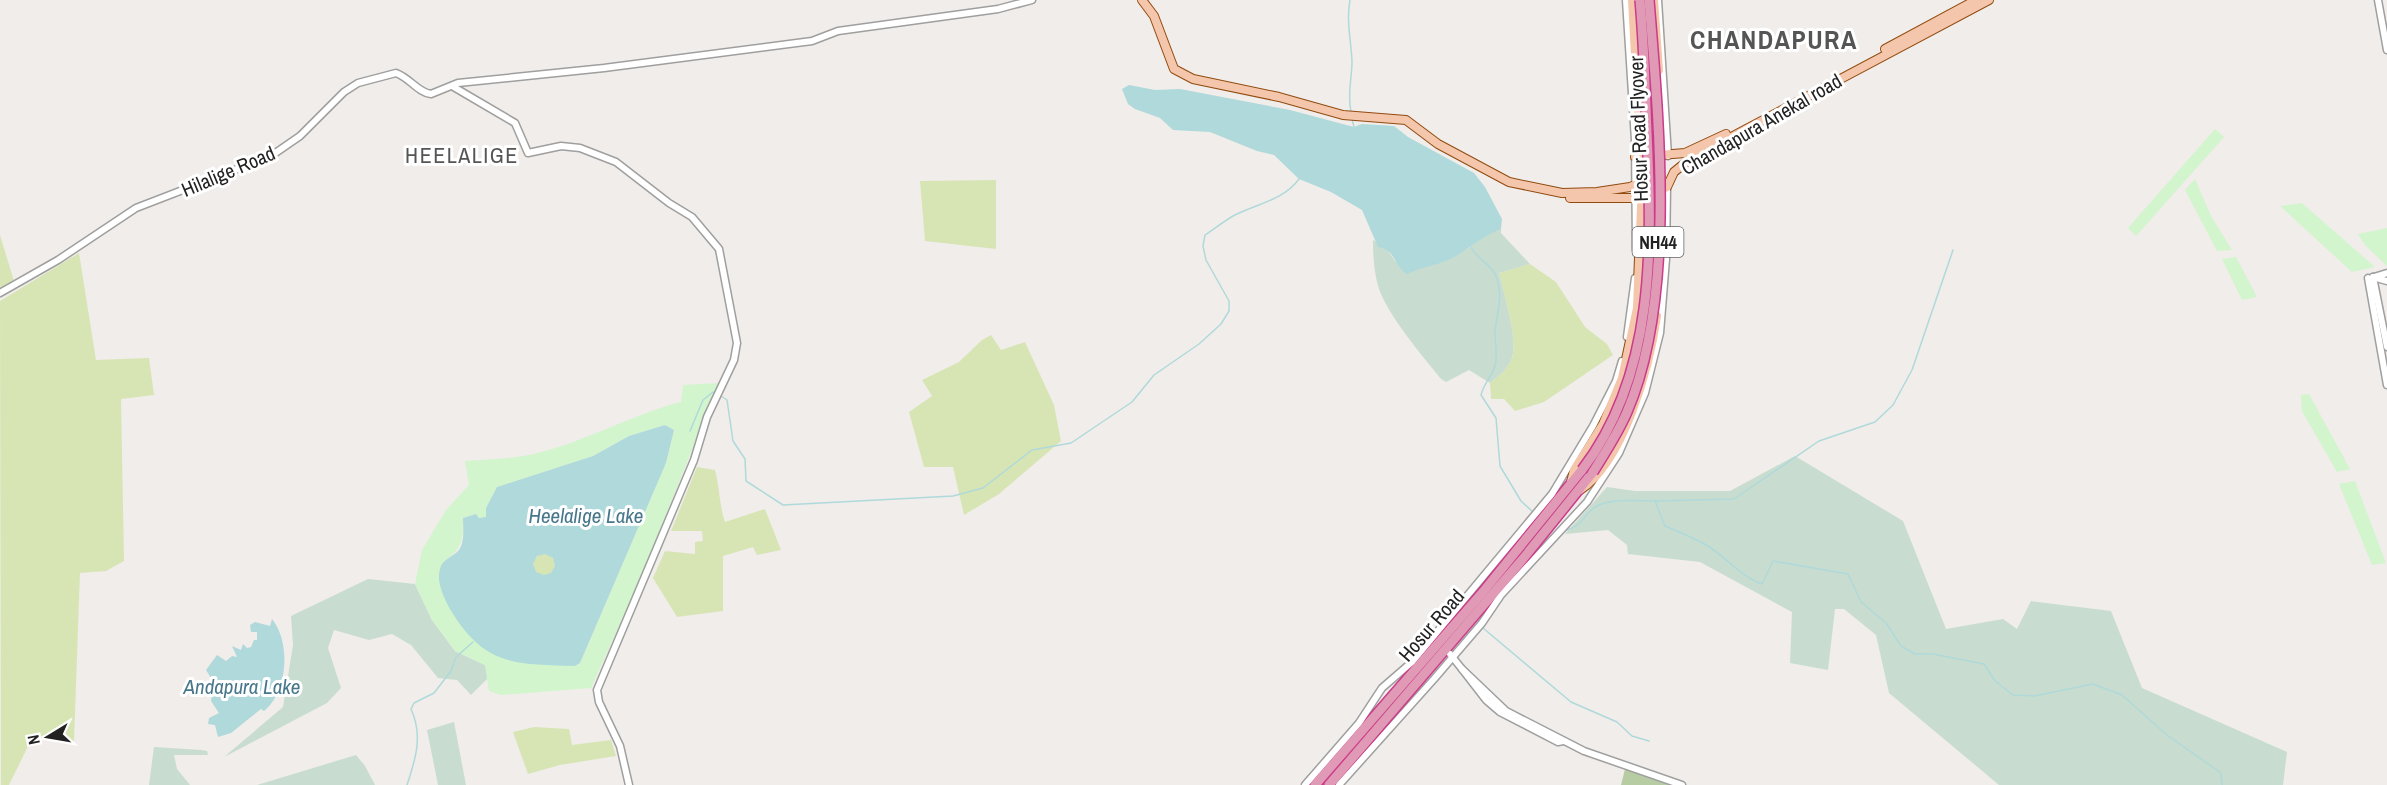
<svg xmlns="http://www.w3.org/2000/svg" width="2387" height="785" font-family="'Archivo Narrow',sans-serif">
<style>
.grass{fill:#d7e5b5}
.forest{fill:#b7cca3}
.wetland{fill:#c8ddcf}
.park{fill:#d2f5cd;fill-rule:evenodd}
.water{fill:#afd9da;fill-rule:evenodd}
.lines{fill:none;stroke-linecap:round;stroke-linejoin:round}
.stream{stroke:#afd9da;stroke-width:1.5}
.minor-casing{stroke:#9f9f9f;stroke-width:9}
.major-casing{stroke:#914b0f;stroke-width:10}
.highway-casing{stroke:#cb3b8a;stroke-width:12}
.minor{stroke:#fff;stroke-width:6}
.major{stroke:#f4c6ac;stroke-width:8}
.highway{stroke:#e09ab5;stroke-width:9}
.highway-bridge-casing{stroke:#cb3b8a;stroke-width:12;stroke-linecap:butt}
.highway-bridge{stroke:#e09ab5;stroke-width:9}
.labels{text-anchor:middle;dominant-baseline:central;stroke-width:6;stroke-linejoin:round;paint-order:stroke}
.shield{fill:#fff;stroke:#646464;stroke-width:1.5}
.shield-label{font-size:18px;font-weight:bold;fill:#222}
.street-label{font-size:20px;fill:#222;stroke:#fff}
.water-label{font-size:21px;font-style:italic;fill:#48778b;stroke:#fff}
.quarter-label{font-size:22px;letter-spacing:1.5px;fill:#555;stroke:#fff}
.district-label{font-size:26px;font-weight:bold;letter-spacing:1.5px;fill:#555;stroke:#fff}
</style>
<rect width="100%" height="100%" fill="#f1edea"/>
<g class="grass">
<path d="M996 180V249L925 241 920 181Z"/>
<path d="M0 235 14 281 0 289Z"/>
<path d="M79 253 96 360 149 358 154 395 121 399 124 561 106 571 80 573 74 741 33 736 9 785H1L0 301Z"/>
<path d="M1530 264 1556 282 1585 327 1607 344 1613 355 1544 402 1515 411 1504 399H1491L1490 383C1500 375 1511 367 1513 353 1516 331 1504 295 1499 273Z"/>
<path d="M991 335 1001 350 1025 342 1054 405 1061 441 999 494 964 515 953 467H924L909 412 932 396 922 380 959 362 982 340Z"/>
<path d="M697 467 715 470C720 489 719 504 725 522L765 509 781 550 757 555 753 547 723 556V611L677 617 653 578 665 551 695 554V542L703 541 702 531H671Z"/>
<circle cx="544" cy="565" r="11"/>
<path d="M534 727 569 729 572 745 611 740 616 756 560 765 528 774 513 732Z"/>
</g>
<path class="forest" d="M1625 769 1670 785H1621Z"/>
<g class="wetland">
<path d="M1501 229V233L1530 264 1499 273C1504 295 1516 331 1513 353 1511 367 1500 375 1490 383L1469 370 1446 382 1441 379C1422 355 1387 315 1378 286 1374 271 1373 256 1373 240L1386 248 1396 262 1423 266 1443 262 1471 247 1483 233Z"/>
<path d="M1795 456 1903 521 1946 629 2003 619 2017 629 2031 601 2111 611 2142 688 2287 752 2283 785H1999L1889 693 1876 635 1844 609H1835L1828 670 1790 663 1792 612 1700 562 1628 554 1627 545 1608 530 1565 534 1607 487 1635 491H1730Z"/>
<path d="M368 579 415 584 432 620 455 651 485 665 489 677 471 695 457 680 438 678 411 645 392 634 369 640 334 630 328 648 341 688 327 703 224 757 283 707 293 645 291 616Z"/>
<path d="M454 722 466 785H438L427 730Z"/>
<path d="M154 747 201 750 207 751 208 755H174L177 769 190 785H149Z"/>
<path d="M356 755 365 766 375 785H257Z"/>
</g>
<g class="park">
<path d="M2215 129 2224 137 2136 236 2128 228Z"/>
<path d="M2195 179 2211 216 2232 250 2217 251 2185 190Z"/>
<path d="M2302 203 2375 267 2352 272 2280 206Z"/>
<path d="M2387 228V266L2365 245 2358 234Z"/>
<path d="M2236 257 2257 297 2242 300 2222 259Z"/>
<path d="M719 383 638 584 591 688 501 695 489 691 485 665 455 651 432 620 415 584 422 550 446 510 469 485 465 461C488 459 512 459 534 454 585 442 630 415 681 402L683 385ZM665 425 674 430 666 463 580 663 576 666 444 562C462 547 463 542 463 518L476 514 479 518 486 517V508L497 487 593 456 629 436Z"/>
<path d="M2309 394 2350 469 2337 472 2302 411 2301 395Z"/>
<path d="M2355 481 2386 563 2372 565 2339 484Z"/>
</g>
<g class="water">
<path d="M1129 85 1155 90 1180 89 1290 110 1354 127 1362 124 1394 126 1408 137 1474 173 1485 187 1502 219 1501 229C1481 236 1467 252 1448 260 1435 266 1421 267 1407 274 1394 266 1395 249 1378 247L1362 210 1331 192 1299 179 1274 155 1257 151 1210 132 1173 130 1160 118 1135 109 1128 104 1122 89Z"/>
<path d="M665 425 674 430 666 463 580 663 575 666C514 664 484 666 450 609 444 598 436 582 440 569 442 559 453 557 459 550 465 541 463 528 463 518L476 514 479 518 486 517V508L497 487 593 456 629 436ZM545 554 553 558 555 566 551 573 544 575 536 572 533 564 537 556Z"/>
<path d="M272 619C291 642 288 692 264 711L261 709 231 733 218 737 215 725 208 724 209 718 219 713 211 701 214 683 206 670 217 655 226 661 232 656 237 657 232 646 241 650 243 644 247 648 251 647 254 640H257V632H251L250 625 255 622 270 626Z"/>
</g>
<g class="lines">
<g class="stream">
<path d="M1350 0C1346 20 1351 40 1352 61 1352 79 1347 94 1351 112"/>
<path d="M1352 119 1354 127"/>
<path d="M1471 247C1476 258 1489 263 1495 274 1505 295 1496 313 1495 333 1495 344 1498 355 1495 366 1492 376 1484 383 1481 395L1496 418 1500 466 1521 501 1534 513"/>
<path d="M721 396 727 400 733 441 745 459 746 481 783 505 953 496 983 488 1032 450 1071 443 1132 402 1154 375 1199 344 1221 324 1229 311V301L1206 260 1203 246 1205 235C1214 229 1223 222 1233 216 1255 204 1283 201 1299 179"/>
<path d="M690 431 703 400 713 392 716 394"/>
<path d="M1655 501 1734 499 1819 441 1875 422 1893 405 1912 370 1953 250"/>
<path d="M1564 531C1587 524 1583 513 1597 506 1613 498 1638 501 1655 501L1665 526C1679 532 1695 538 1708 546 1727 558 1741 577 1762 584L1773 561 1848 574 1861 602 1886 623 1901 646 1915 654H1933L1984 664 1995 681 2013 695 2034 696 2093 684 2122 695 2167 735 2221 773 2222 785"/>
<path d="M1483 628 1571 702 1617 722 1632 736 1649 741"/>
<path d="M407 785C416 758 423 735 411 709L414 703 434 693 451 671 456 657 473 642"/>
</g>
<g class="minor-casing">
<g id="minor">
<path d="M1626 0 1635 140 1636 250"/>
<path d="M1658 0 1668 156"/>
<path d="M2378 0 2387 50"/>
<path d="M452 86 515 123 528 153 561 146 580 148 616 162 669 203 692 217 719 249 737 343 734 360 707 417 694 460 597 690 599 702 620 746 629 785"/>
<path d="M2373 277 2387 347"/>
<path d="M2373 277 2387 281"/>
<path d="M2374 277 2387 273"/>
<path d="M2368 278 2387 385"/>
<path d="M0 293 58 260 136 208 271 156 300 136 344 92 358 83 396 73C410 78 417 92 431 94L458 83 604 68 812 41 838 31 998 9 1032 0"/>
<path d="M1627 337 1635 278"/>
<path d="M1450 654 1462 669 1506 711 1584 751 1682 785"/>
<path d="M1462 669 1486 700 1500 712 1558 742 1563 741"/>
<path d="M1305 785 1359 723 1382 688 1412 662 1552 494 1593 426 1616 381 1622 361"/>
<path d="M1339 785 1434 679 1482 623 1501 595 1587 502 1619 453 1645 393 1660 333 1666 259 1667 187"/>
</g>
</g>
<g class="major-casing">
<g id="major">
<path d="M1142 0 1154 16 1174 69 1193 79 1279 97 1343 115 1406 120 1438 144 1509 182 1562 193 1597 192 1630 187 1642 182"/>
<path d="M1654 0 1659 70"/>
<path d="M1885 49 1976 0"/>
<path d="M1635 157 1685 153 1726 134"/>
<path d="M1570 198H1642L1667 187 1674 172 1690 159 1989 0"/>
<path d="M1571 482 1574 470 1603 424 1622 378 1637 308 1642 183 1632 0"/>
<path d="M1580 490C1624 462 1650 366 1657 316"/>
</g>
</g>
<g class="highway-casing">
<g id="highway">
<path d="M1315 785 1483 592 1582 470"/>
<path d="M1329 785 1522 560 1593 472"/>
</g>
</g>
<use href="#minor" class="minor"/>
<use href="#major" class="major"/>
<use href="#highway" class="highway"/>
<g class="highway-bridge-casing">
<g id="highway-bridge">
<path d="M1582 470C1656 374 1652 247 1647 132 1645 88 1644 44 1640 0"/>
<path d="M1593 472C1605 453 1618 433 1627 412 1676 298 1659 123 1649 0"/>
</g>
</g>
<use href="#highway-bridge" class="highway-bridge"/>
</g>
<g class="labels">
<rect class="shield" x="1632.5" y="227" width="51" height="30" rx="4.5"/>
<g class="shield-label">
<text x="1658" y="242">NH44</text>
</g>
<g class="street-label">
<text transform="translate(1761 124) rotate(-30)">Chandapura Anekal road</text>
<text transform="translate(1638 129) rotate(-92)">Hosur Road Flyover</text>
<text transform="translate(228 171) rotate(-23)">Hilalige Road</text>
<text transform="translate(1431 625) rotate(-49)">Hosur Road</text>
</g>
<g class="water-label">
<text x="586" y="515">Heelalige Lake</text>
<text x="242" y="686">Andapura Lake</text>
</g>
<g class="quarter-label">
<text x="462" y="155">HEELALIGE</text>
</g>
<g class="district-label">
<text x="1774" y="39">CHANDAPURA</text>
</g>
</g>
<g transform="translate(48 737) rotate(259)" stroke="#ffffff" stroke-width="4.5" paint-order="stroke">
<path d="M0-4.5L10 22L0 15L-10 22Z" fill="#222222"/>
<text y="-9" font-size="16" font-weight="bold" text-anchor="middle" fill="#222222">N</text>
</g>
</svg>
